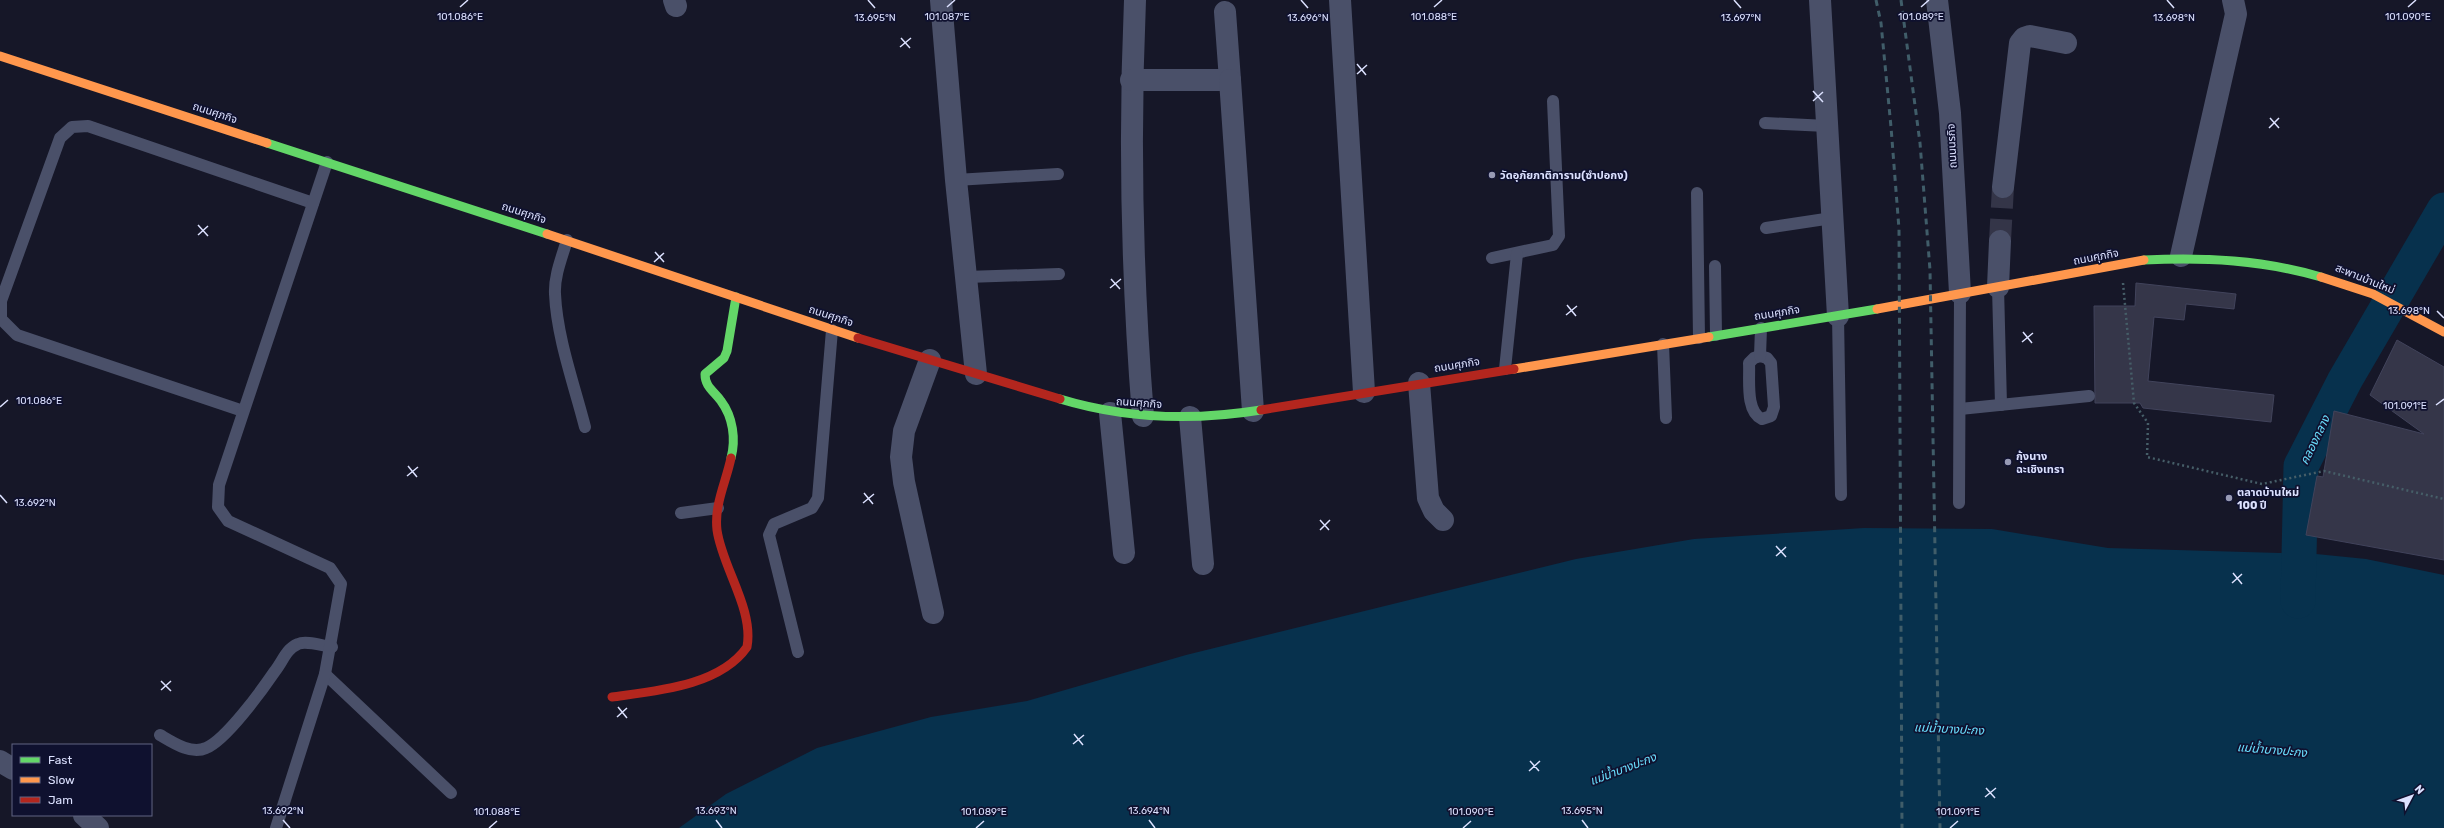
<svg xmlns="http://www.w3.org/2000/svg" width="2444" height="828" font-family="Rubik,'Noto Sans Thai',sans-serif">
<style>
.water{fill:#07314d}
.lines{fill:none;stroke-linecap:round;stroke-linejoin:round}
.river{stroke:#07314d;stroke-width:35}
.building{fill:#353649;stroke:#41435b}
.street-tunnel{stroke:#343548;stroke-width:22;stroke-dasharray:22 11;stroke-linecap:butt}
.path{stroke:#465e68;stroke-width:2.5;stroke-dasharray:2 3;stroke-linecap:butt}
.lane{stroke:#4a5069;stroke-width:12}
.street{stroke:#4a5069;stroke-width:22}
.fast{stroke:#63d668;stroke-width:9}
.slow{stroke:#ff974d;stroke-width:9}
.jam{stroke:#b3261e;stroke-width:9}
.rail{stroke:#405d69;stroke-width:3;stroke-dasharray:6 5;stroke-linecap:butt}
.ticks{fill:none;stroke:#dce1ff;stroke-width:1.5}
.poi-dot{fill:#979ab4;stroke:#0f112f;stroke-width:1.5}
.labels{text-anchor:middle;dominant-baseline:central;stroke-width:3.5;stroke-linejoin:round;paint-order:stroke}
.street-label{font-size:11px;fill:#dce1ff;stroke:#0f112f}
.poi-label{font-size:11px;font-weight:bold;fill:#dce1ff;stroke:#0f112f;text-anchor:start}
.water-label{font-size:12px;font-style:italic;fill:#6ae0ff;stroke:#0f112f}
.ticks-label{font-size:10px;text-anchor:middle;fill:#dce1ff;stroke:#0f112f;stroke-width:3.5;stroke-linejoin:round;paint-order:stroke}
</style>
<rect width="100%" height="100%" fill="#161728"/>
<path class="water" d="M1864 528 1992 529 2108 548 2316 554 2366 559 2444 575V828H679L726 794 817 748 931 717 1027 701 1186 655 1576 559 1694 539Z"/>
<g class="lines">
<path class="river" d="M2298 601 2301 466 2345 380 2444 210"/>
</g>
<g class="building">
<path d="M2136 283 2236 294 2234 309 2186 304 2184 320 2154 317 2148 381 2274 395 2271 422 2143 408 2140 403H2095L2094 306H2135Z"/>
<path d="M2397 340 2444 367V560L2306 535 2317 476 2323 477 2334 411 2424 434 2370 395Z"/>
</g>
<g class="lines">
<path class="street-tunnel" d="M2000 241 2003 187"/>
<path class="path" d="M2123 283 2134 403 2148 423 2147 457 2262 484 2324 471 2444 499"/>
<g class="lane">
<path d="M1765 123 1827 126"/>
<path d="M956 180 1058 174"/>
<path d="M1697 193 1699 338"/>
<path d="M1766 228 1832 218"/>
<path d="M567 240C562 257 554 276 555 294 557 338 574 384 585 427"/>
<path d="M1492 258 1553 245 1559 236 1553 101"/>
<path d="M1715 266 1716 335"/>
<path d="M966 277 1059 274"/>
<path d="M1998 287 2001 405"/>
<path d="M1838 316 1841 495"/>
<path d="M1663 344 1666 418"/>
<path d="M1760 356 1767 358 1771 363 1774 407 1771 416 1762 419C1745 411 1750 379 1749 363L1754 358Z"/>
<path d="M1760 356 1761 328"/>
<path d="M1505 369 1517 254"/>
<path d="M1960 409 2089 396"/>
<path d="M243 411 17 335 1 319V301L60 138 72 127 88 126 313 203"/>
<path d="M1959 503 1960 293"/>
<path d="M681 513 718 508"/>
<path d="M798 652 769 535 774 524 812 508 818 498 832 330"/>
<path d="M325 674 451 793"/>
<path d="M160 735C172 742 191 755 206 748 226 740 262 690 275 671 283 661 286 649 298 644 306 640 323 646 332 647"/>
<path d="M276 828 325 674 341 584 330 568 228 521 218 507 219 485 327 162"/>
</g>
<g class="street">
<path d="M674 0 676 6"/>
<path d="M941 0 956 180 976 374"/>
<path d="M1135 0C1129 138 1132 278 1143 416"/>
<path d="M1340 0 1364 392"/>
<path d="M1820 0 1838 316"/>
<path d="M1937 0 1950 113 1960 293"/>
<path d="M1131 80H1230L1225 12"/>
<path d="M1230 80 1253 411"/>
<path d="M2003 187 2020 43 2024 38 2030 36 2066 43"/>
<path d="M2181 256 2236 14 2233 0"/>
<path d="M1998 287 2000 241"/>
<path d="M930 360 904 431 901 457 904 482 933 613"/>
<path d="M1419 383 1428 498 1434 511 1443 520"/>
<path d="M1110 413 1124 553"/>
<path d="M1190 417 1203 564"/>
<path d="M0 761 13 769"/>
<path d="M84 815 98 828"/>
</g>
<g class="fast">
<path d="M267 143 547 234"/>
<path d="M2144 260C2205 257 2263 260 2321 277"/>
<path d="M1709 337 1877 309"/>
<path d="M1060 399C1126 419 1193 421 1261 410"/>
<path d="M731 458C736 439 733 417 721 401 714 391 705 387 705 374L724 358 727 351 736 297"/>
</g>
<g class="slow">
<path d="M0 56 267 143"/>
<path d="M547 234 858 338"/>
<path d="M2321 277 2373 294 2444 332"/>
<path d="M1877 309 2144 260"/>
<path d="M1514 369 1709 337"/>
</g>
<g class="jam">
<path d="M858 338 1060 399"/>
<path d="M1261 410 1514 369"/>
<path d="M612 697C656 691 720 686 747 647 754 609 722 567 717 530 714 505 726 482 731 458"/>
</g>
<g class="rail">
<path d="M1876 0 1881 23 1891 127 1899 229 1902 828"/>
<path d="M1901 0 1920 143 1930 270 1940 828"/>
</g>
</g>
<path class="ticks" d="M868 0 875 8M1301 0 1308 8M1734 0 1741 8M2167 0 2174 8M460 7 468 0M947 7 955 0M1434 7 1442 0M1921 7 1929 0M2408 7 2416 0M901 38 910 48M900 47 911 38M1357 64 1366 75M1357 74 1367 65M1813 91 1823 102M1813 101 1823 92M2270 118 2279 128M2269 128 2279 118M198 225 208 236M198 235 208 226M655 252 664 262M654 262 664 253M1111 279 1120 289M1110 288 1121 279M1567 305 1576 316M2437 311 2444 318M1566 315 1577 306M2023 332 2032 343M2022 342 2033 333M2436 405 2444 399M0 407 8 400M408 466 417 477M407 476 418 467M864 493 873 504M0 495 7 503M863 503 874 494M1320 520 1329 530M1320 530 1330 520M1776 546 1786 557M1776 556 1786 547M2233 573 2242 584M2232 583 2242 574M161 681 171 691M161 690 171 681M618 707 627 718M617 717 627 708M1074 734 1083 745M1073 744 1084 735M1530 761 1539 771M1529 771 1540 761M1986 788 1995 798M1985 797 1996 788M283 820 290 828M716 820 722 828M1149 820 1155 828M1582 820 1588 828M489 828 497 821M976 828 984 821M1463 828 1471 821M1950 828 1958 821"/>
<g class="poi-dot">
<circle cx="1492" cy="175" r="4"/>
<circle cx="2008" cy="462" r="4"/>
<circle cx="2229" cy="498" r="4"/>
</g>
<g class="labels">
<g class="street-label">
<text transform="translate(215 113) rotate(18)">ถนนศุภกิจ</text>
<text transform="translate(1952 146) rotate(-93)">ถนนนรกิจ</text>
<text transform="translate(524 213) rotate(18)">ถนนศุภกิจ</text>
<text transform="translate(2096 257) rotate(-11)">ถนนศุภกิจ</text>
<text transform="translate(2365 279) rotate(22)">สะพานบ้านใหม่</text>
<text transform="translate(1777 313) rotate(-9)">ถนนศุภกิจ</text>
<text transform="translate(831 316) rotate(18)">ถนนศุภกิจ</text>
<text transform="translate(1457 365) rotate(-9)">ถนนศุภกิจ</text>
<text transform="translate(1139 403) rotate(4)">ถนนศุภกิจ</text>
</g>
<g class="poi-label">
<text x="1500" y="175">วัดอุภัยภาติการาม(ซำปอกง)</text>
<text x="2016" y="456">กุ้งนาง<tspan x="2016" dy="13">ฉะเชิงเทรา</tspan></text>
<text x="2237" y="492">ตลาดบ้านใหม่<tspan x="2237" dy="13">100 ปี</tspan></text>
</g>
<g class="water-label">
<text transform="translate(2315 440) rotate(-64)">คลองกลาง</text>
<text transform="translate(1949 729) rotate(3)">แม่น้ำบางปะกง</text>
<text transform="translate(2272 750) rotate(5)">แม่น้ำบางปะกง</text>
<text transform="translate(1623 769) rotate(-21)">แม่น้ำบางปะกง</text>
</g>
</g>
<g class="ticks-label">
<text x="460" y="20">101.086°E</text>
<text x="947" y="20">101.087°E</text>
<text x="1434" y="20">101.088°E</text>
<text x="1921" y="20">101.089°E</text>
<text x="2408" y="20">101.090°E</text>
<text x="1741" y="21">13.697°N</text>
<text x="875" y="21">13.695°N</text>
<text x="1308" y="21">13.696°N</text>
<text x="2174" y="21">13.698°N</text>
<text x="2409" y="314">13.698°N</text>
<text x="39" y="404">101.086°E</text>
<text x="2405" y="409">101.091°E</text>
<text x="35" y="506">13.692°N</text>
<text x="283" y="814">13.692°N</text>
<text x="716" y="814">13.693°N</text>
<text x="1149" y="814">13.694°N</text>
<text x="1582" y="814">13.695°N</text>
<text x="497" y="815">101.088°E</text>
<text x="984" y="815">101.089°E</text>
<text x="1471" y="815">101.090°E</text>
<text x="1958" y="815">101.091°E</text>
</g>
<rect x="12" y="744" width="140" height="72" fill="#0f112f" stroke="#616482"/>
<rect x="20" y="757" width="20" height="6" fill="#63d668" stroke="#616482"/>
<text x="48" y="764" font-size="12" fill="#dce1ff">Fast</text>
<rect x="20" y="777" width="20" height="6" fill="#ff974d" stroke="#616482"/>
<text x="48" y="784" font-size="12" fill="#dce1ff">Slow</text>
<rect x="20" y="797" width="20" height="6" fill="#b3261e" stroke="#616482"/>
<text x="48" y="804" font-size="12" fill="#dce1ff">Jam</text>
<g transform="translate(2412 796) rotate(49)" stroke="#0f112f" stroke-width="3" paint-order="stroke">
<path d="M0-3L7 15L0 10L-7 15Z" fill="#dce1ff"/>
<text y="-6" font-size="11" font-weight="bold" text-anchor="middle" fill="#dce1ff">N</text>
</g>
</svg>
